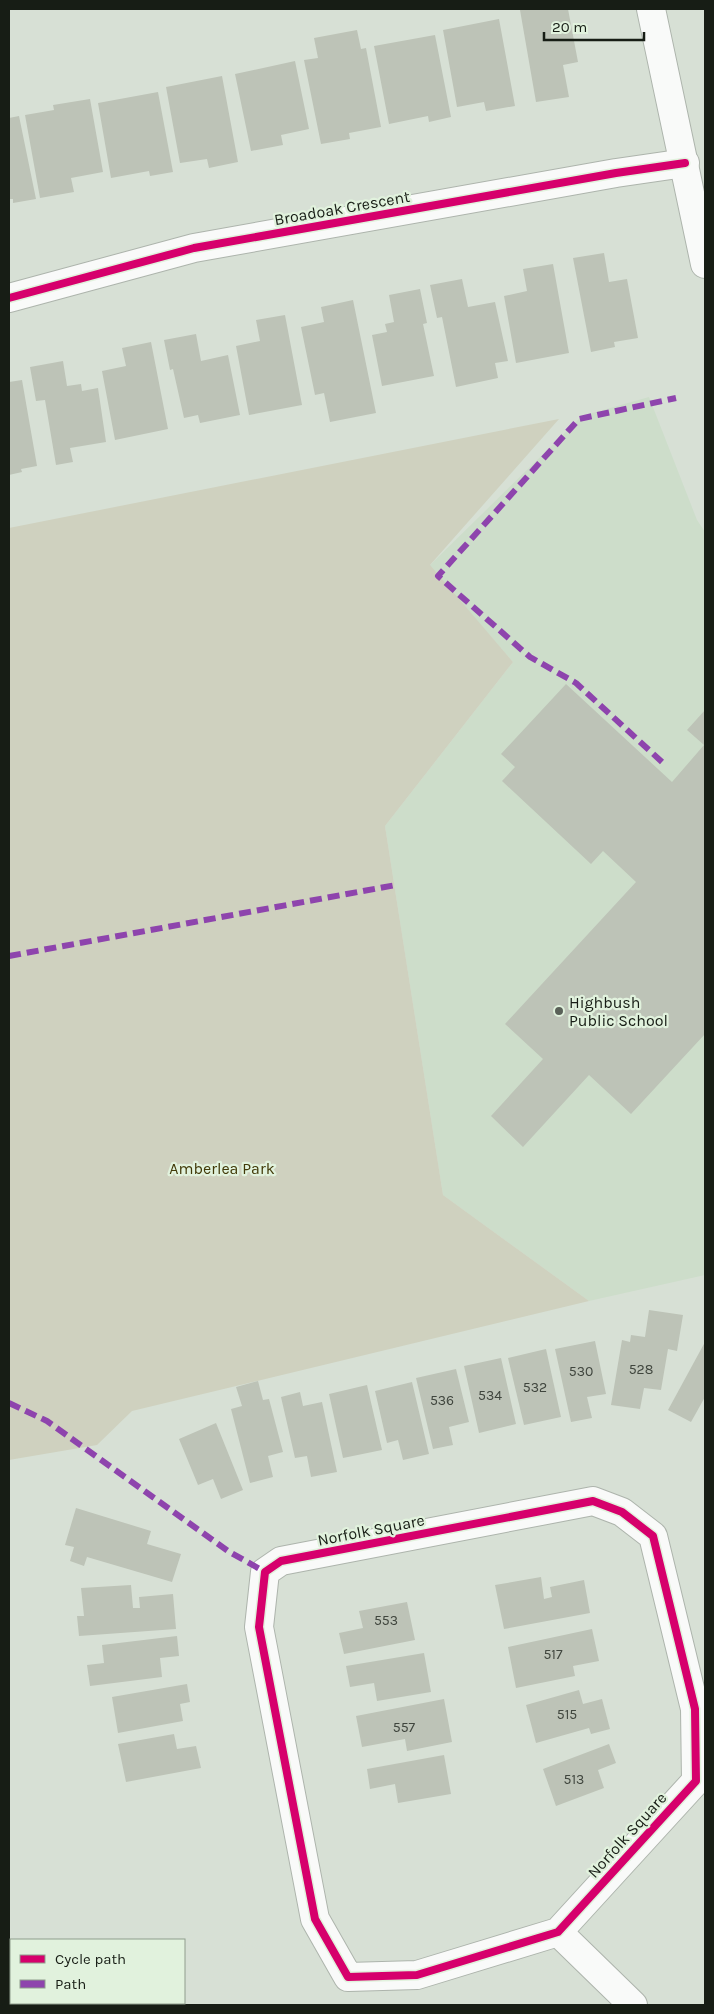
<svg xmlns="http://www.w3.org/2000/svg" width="714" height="2014" font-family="Karla,sans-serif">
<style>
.built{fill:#cdddca}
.green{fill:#cfd1bf}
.building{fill:#bdc3b7}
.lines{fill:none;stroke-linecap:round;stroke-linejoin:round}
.minor-casing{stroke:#adb4ac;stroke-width:30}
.minor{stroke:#f9faf9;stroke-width:28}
.quiet{stroke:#8e44ad;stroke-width:6;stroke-dasharray:12 6;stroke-linecap:butt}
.cycleway-casing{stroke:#e1f2dd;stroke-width:11}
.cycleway{stroke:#d6006c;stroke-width:8}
.poi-dot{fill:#5a6158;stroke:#e1f2dd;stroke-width:2}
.labels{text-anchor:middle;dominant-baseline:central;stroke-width:4.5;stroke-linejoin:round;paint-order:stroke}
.number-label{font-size:14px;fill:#40463e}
.street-label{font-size:16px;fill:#171d15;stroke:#e1f2dd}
.poi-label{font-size:16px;fill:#171d15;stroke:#e1f2dd;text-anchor:start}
.park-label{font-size:16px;fill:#413908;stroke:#e1f2dd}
</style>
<rect width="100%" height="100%" fill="#d7e0d5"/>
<path class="built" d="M649 397 697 520 705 532V1275L589 1301 443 1195 385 826 513 662 429 566 582 416Z"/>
<path class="green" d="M559 419 430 565 513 662 385 826 443 1195 589 1301 132 1411 97 1445 9 1460V528Z"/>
<g class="building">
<path d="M529 9H568L578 62 563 65 569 97 536 102 520 10Z"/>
<path d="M499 19 515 106 486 111 484 102 457 107 443 30Z"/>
<path d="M357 30 361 49 366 48 381 127 349 133 350 139 321 144 304 60 318 58 314 38Z"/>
<path d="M435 35 451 117 429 122 428 116 389 124 374 46Z"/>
<path d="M295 61 309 129 281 135 283 145 251 151 235 74Z"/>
<path d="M222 76 238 162 209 168 207 159 180 163 166 87Z"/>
<path d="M158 92 173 172 150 176 149 171 111 178 98 103Z"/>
<path d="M90 99 103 172 71 178 74 192 40 198 25 115 54 110 53 105Z"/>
<path d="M19 116 36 199 13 203V199H9V118Z"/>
<path d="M604 253 609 282 627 279 638 338 614 342 615 347 591 352 573 258Z"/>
<path d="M553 264 569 353 516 363 504 296 527 291 523 269Z"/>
<path d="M462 279 468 307 495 302 508 361 495 363 498 378 456 387 442 317 437 318 430 285Z"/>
<path d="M420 289 427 323 423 324 434 376 382 386 372 335 387 332 385 324 394 322 389 295Z"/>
<path d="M353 300 376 413 330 422 324 393 315 395 301 327 324 322 321 307Z"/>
<path d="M285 315 302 405 249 415 236 346 260 341 256 320Z"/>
<path d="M196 334 201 361 228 355 240 415 200 423 198 415 184 418 173 369 170 370 164 340Z"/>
<path d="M151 342 168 429 115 440 102 371 126 366 122 348Z"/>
<path d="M63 361 67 386 81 384 82 391 98 388 106 442 70 448 73 462 56 465 45 400 36 401 30 367Z"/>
<path d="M22 380 37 466 21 469 22 472 9 475V382Z"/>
<path d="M566 684 672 782 704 745 687 730 705 710V1034L631 1114 589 1075 523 1147 491 1116 543 1059 505 1024 636 882 603 851 591 864 502 781 515 767 501 754Z"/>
<path d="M649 1310 683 1315 677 1351 668 1349 661 1390 644 1388 640 1409 611 1405 622 1340 630 1342 631 1335 645 1337Z"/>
<path d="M595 1341 606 1394 587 1397 592 1418 571 1422 555 1349Z"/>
<path d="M705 1342V1397L691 1422 668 1410Z"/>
<path d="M546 1349 561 1417 524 1425 508 1358Z"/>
<path d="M501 1358 516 1424 479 1433 464 1366Z"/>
<path d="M456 1369 469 1422 449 1427 453 1445 433 1449 416 1378Z"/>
<path d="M258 1381 263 1400 269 1399 283 1452 268 1456 273 1477 250 1483 231 1409 242 1406 236 1387Z"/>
<path d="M412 1382 429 1454 403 1460 398 1440 387 1443 375 1391Z"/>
<path d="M367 1385 382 1450 343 1458 329 1394Z"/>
<path d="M300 1392 303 1406 322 1402 337 1472 311 1477 307 1456 295 1458 281 1397Z"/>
<path d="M216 1423 243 1490 221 1499 213 1479 198 1485 179 1439Z"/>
<path d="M76 1508 151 1531 147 1544 181 1554 172 1582 87 1557 84 1566 70 1561 74 1547 65 1545Z"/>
<path d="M541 1577 544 1599 552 1597 550 1587 584 1580 590 1613 504 1629 495 1585Z"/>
<path d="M131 1585 133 1608H140L139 1597 173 1594 176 1629 79 1636 77 1616H84L81 1588Z"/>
<path d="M407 1602 415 1640 344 1654 339 1633 363 1628 359 1611Z"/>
<path d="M592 1629 599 1661 573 1666 575 1676 516 1688 508 1647Z"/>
<path d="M177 1636 179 1656 160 1658 162 1677 90 1686 87 1665 104 1663 102 1645Z"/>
<path d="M424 1653 431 1692 377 1701 374 1683 350 1687 346 1666Z"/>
<path d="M187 1684 190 1702 180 1704 183 1721 118 1733 112 1697Z"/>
<path d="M579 1690 583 1704 602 1699 610 1729 591 1734 589 1728 536 1743 526 1705Z"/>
<path d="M444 1699 452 1742 407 1751 405 1739 362 1747 356 1716Z"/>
<path d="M174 1734 177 1749 196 1746 201 1768 126 1782 118 1744Z"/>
<path d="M609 1744 616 1763 598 1770 604 1788 556 1806 543 1769Z"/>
<path d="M444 1755 451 1794 398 1803 395 1784 370 1789 367 1769Z"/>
</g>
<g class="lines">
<g class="minor-casing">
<g id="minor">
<path d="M651 9 705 264"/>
<path d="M9 298 194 248 616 173 685 163"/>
<path d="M593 1501 622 1512 653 1536 695 1709 696 1781 558 1932 417 1975 348 1977 315 1919 259 1627 265 1572 281 1561Z"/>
<path d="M558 1932 633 2005"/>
</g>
</g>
<use href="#minor" class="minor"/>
<g class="quiet">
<path d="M662 762 576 683 530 657 438 576 579 419 676 398"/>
<path d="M9 956 396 885"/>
<path d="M9 1403 47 1421 228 1551 265 1572"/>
</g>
<g class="cycleway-casing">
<g id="cycleway">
<path d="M9 298 194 248 616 173 685 163"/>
<path d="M593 1501 622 1512 653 1536 695 1709 696 1781 558 1932 417 1975 348 1977 315 1919 259 1627 265 1572 281 1561Z"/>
</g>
</g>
<use href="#cycleway" class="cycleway"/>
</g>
<circle class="poi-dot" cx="559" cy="1011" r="5"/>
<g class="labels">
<g class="number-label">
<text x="641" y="1369">528</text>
<text x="581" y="1371">530</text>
<text x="535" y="1387">532</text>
<text x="490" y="1395">534</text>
<text x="442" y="1400">536</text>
<text x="386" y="1620">553</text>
<text x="553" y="1654">517</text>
<text x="567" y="1714">515</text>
<text x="404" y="1727">557</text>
<text x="574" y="1779">513</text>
</g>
<g class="street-label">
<text transform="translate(342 208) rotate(-10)">Broadoak Crescent</text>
<text transform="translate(371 1530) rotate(-11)">Norfolk Square</text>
<text transform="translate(627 1835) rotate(-48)">Norfolk Square</text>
</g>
<g class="poi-label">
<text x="569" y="1002">Highbush<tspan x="569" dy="18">Public School</tspan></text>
</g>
<g class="park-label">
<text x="222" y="1168">Amberlea Park</text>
</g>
</g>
<rect width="714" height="2014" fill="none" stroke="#171d15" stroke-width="20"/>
<rect x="10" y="1939" width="175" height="65" fill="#e1f2dd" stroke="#909d8d"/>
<rect x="20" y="1955" width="25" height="8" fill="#d6006c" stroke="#909d8d"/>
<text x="55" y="1964" font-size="15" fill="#171d15">Cycle path</text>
<rect x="20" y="1980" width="25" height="8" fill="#8e44ad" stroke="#909d8d"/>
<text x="55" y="1989" font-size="15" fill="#171d15">Path</text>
<path d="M544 32v8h100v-8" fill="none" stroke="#171d15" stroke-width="2.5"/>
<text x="552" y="32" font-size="15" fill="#171d15" stroke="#e1f2dd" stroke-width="4" paint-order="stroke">20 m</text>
</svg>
